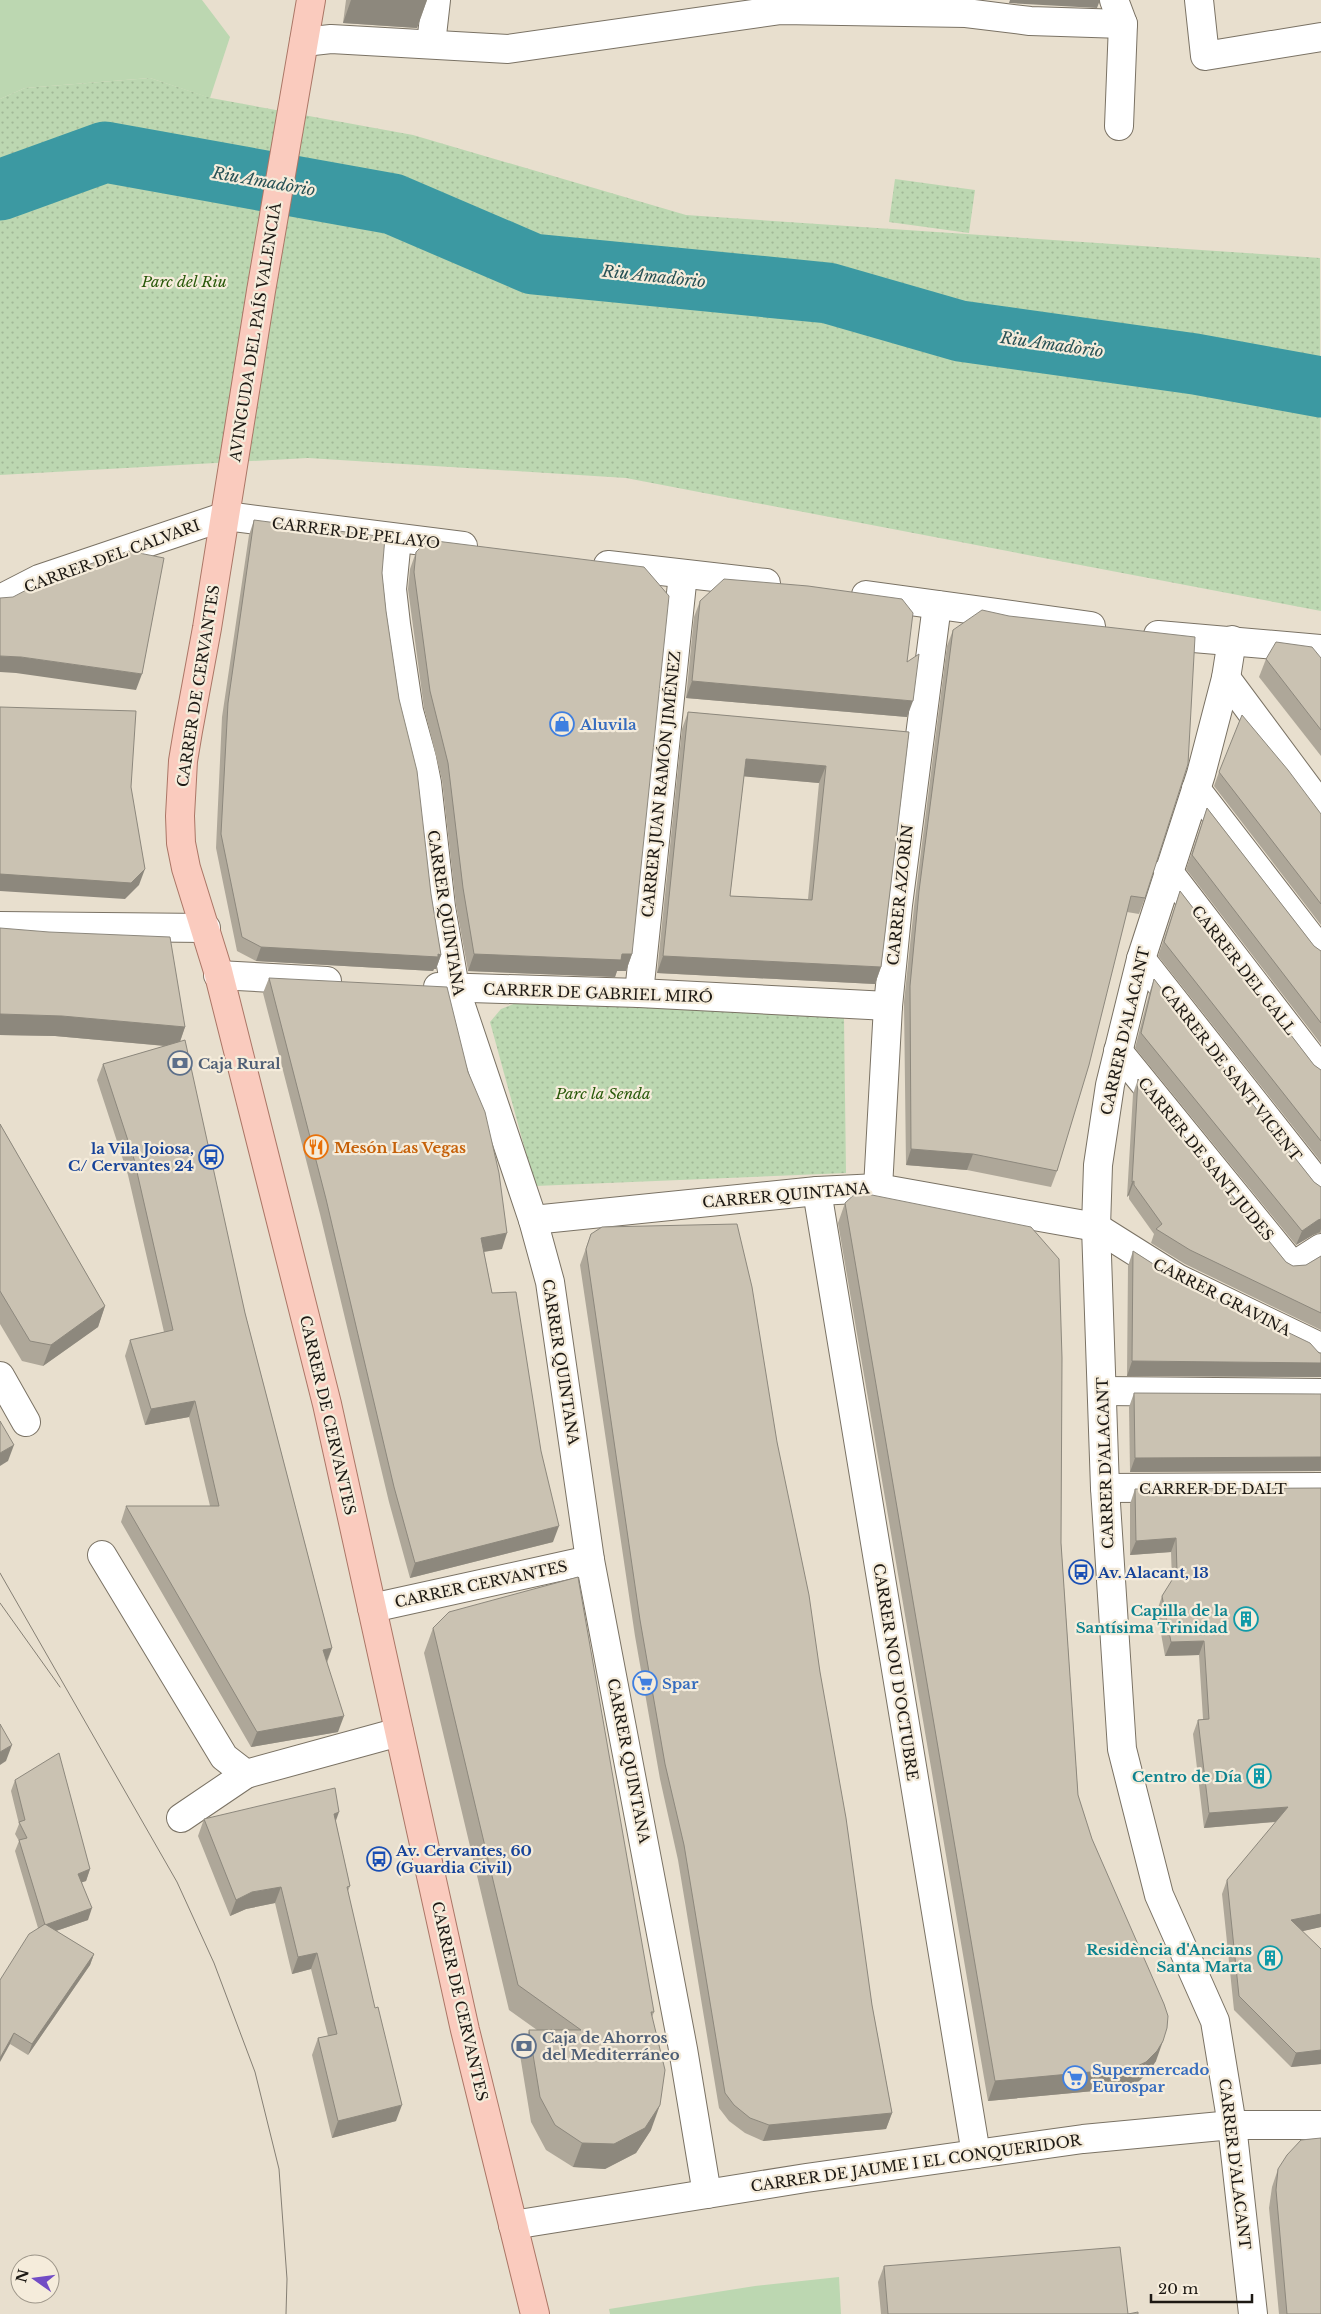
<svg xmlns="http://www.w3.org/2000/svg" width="1321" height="2314" font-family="'Libre Baskerville',serif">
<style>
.grass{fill:#bcd7b1}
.park{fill:url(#park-dots)}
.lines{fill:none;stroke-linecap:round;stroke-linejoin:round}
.river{stroke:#3c99a2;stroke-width:61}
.minor-casing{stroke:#7a7264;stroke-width:30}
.major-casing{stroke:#ab7666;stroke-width:30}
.minor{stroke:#fff;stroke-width:28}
.major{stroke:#facbbe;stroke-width:28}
.tram{stroke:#857f74;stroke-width:1}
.wall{fill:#aea799;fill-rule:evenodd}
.shaded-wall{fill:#8d887d}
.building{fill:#cac2b2;stroke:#8d887d;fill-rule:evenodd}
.labels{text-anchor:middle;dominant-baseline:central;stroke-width:4.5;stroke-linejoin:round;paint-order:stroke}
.park-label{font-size:15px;font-style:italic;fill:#29590a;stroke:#f5ecdb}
.street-label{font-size:15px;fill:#1d1914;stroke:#f5ecdb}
.shop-label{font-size:15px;font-weight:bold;fill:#366cbe;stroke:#f5ecdb;text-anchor:start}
.service-label{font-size:15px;font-weight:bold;fill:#4e5e75;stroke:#f5ecdb;text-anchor:start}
.food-label{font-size:15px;font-weight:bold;fill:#c56008;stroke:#f5ecdb;text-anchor:start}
.transit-label{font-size:15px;font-weight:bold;fill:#164399;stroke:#f5ecdb;text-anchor:start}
.culture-label{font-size:15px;font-weight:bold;fill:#0d838f;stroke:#f5ecdb;text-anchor:end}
.water-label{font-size:16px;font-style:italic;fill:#275155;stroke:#f5ecdb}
</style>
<defs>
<pattern id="park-dots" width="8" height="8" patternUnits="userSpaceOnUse" patternTransform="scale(1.25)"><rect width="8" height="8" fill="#bcd7b1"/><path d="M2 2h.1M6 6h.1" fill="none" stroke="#a1b897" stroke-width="1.8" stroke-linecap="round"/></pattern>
</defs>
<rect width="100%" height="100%" fill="#e8dfce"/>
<g class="grass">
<path d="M0 0H202L230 37 210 98 150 78 25 88 0 99Z"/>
<path d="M839 2277 841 2314H610L609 2309 755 2286Z"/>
</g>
<g class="park">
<path d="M150 78 211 98 413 135 686 215 1320 258 1321 611 626 478 308 458 0 475V99L25 88Z"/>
<path d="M895 179 975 190 969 233 889 222Z"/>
<path d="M516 1003 760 1011 844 1018 846 1173 535 1186 490 1022 501 1009Z"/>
</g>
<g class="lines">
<path class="river" d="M0 190 105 152 393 204 533 264 828 293 960 331 1195 364 1321 387"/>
<g class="minor-casing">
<g id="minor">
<path d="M1114 0 1123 24 1119 126"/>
<path d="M1199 0 1205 56 1321 37"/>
<path d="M304 42 331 39 508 49 781 10 966 13 1030 21 1123 24"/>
<path d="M431 44 436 0"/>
<path d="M397 539 392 589 396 624 409 711 422 758 427 783 441 907 455 988 533 1220 550 1282 590 1560 683 2049 707 2194"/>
<path d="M608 565 766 583"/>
<path d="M866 595 1091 626"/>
<path d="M0 599 39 579 226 516 463 546"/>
<path d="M1158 635 1321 649"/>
<path d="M1232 640 1226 678 1201 774 1141 959 1110 1085 1098 1165 1096 1227 1105 1488 1122 1749 1159 1895 1215 2021 1232 2125 1253 2314"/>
<path d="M1226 678 1321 806"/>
<path d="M1196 789 1321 951"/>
<path d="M1168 871 1321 1070"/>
<path d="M0 926 206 928"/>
<path d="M1141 959 1321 1187"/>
<path d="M218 975 327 981"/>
<path d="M438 987 639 993 888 1006"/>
<path d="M639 993 683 574"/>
<path d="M1118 1051 1293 1266 1321 1248"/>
<path d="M878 1188 888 1006 898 905 937 605"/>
<path d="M817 1191 976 2154"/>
<path d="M533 1220 817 1191 878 1188 1096 1227 1177 1278 1316 1345 1321 1353"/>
<path d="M0 1376 26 1422"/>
<path d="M1102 1391 1321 1393"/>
<path d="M1105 1488 1321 1487"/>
<path d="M102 1555 224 1757 246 1774 399 1732"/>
<path d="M372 1608 590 1560"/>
<path d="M181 1818 246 1774"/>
<path d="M513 2225 806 2178 1083 2139 1232 2125H1321"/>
</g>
</g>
<g class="major-casing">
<path id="major" d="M311 0 261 291 207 628 188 731 183 761 180 816 181 843 186 868 218 971 327 1404 465 2030 535 2314"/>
</g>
<use href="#minor" class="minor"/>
<use href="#major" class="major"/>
<g class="tram">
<path d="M0 1573 177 1882 214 1963 255 2072 279 2169 287 2279 286 2314"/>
<path d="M0 1603 60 1687"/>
</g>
</g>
<g class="wall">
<path d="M346 0H427L417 28 343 23Z"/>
<path d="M254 520 382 573 386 611 399 699 441 955 436 969H434L433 971 256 961 237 951 216 848 222 717 249 535Z"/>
<path d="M416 552 632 954 626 971H617L615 977 468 971 456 905 442 780 424 708 408 589 410 569Z"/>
<path d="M700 601 907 662V717L686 698 694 617Z"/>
<path d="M953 630 1145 898 1139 914 1127 912 1057 1171 1051 1187 967 1170 906 1165 904 1002 914 907 947 646Z"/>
<path d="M1321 658V756L1259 677 1266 659Z"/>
<path d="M688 712 909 732 881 967 875 984 657 973 682 729ZM744 776 819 783 808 899 730 896Z"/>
<path d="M1219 772 1321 814V925L1214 786Z"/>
<path d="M1207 808 1314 946 1321 951V1044L1186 869Z"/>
<path d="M1180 891 1314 1065 1321 1070V1162L1158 956Z"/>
<path d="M0 928 185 1027 180 1042 245 1313 332 1648 327 1663 338 1732 251 1747 121 1522 126 1506H210L189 1417 145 1425 125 1356 130 1340 164 1332 128 1175 97 1080 103 1064 165 1046 55 1036 0 1035Z"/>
<path d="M269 978 502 1249 484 1252 492 1293 553 1542 410 1578 389 1502 320 1214 263 993Z"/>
<path d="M1154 979 1314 1182 1321 1187V1233L1313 1235 1296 1245 1135 1048 1149 994Z"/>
<path d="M1138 1079 1286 1262 1293 1266 1306 1265 1321 1256V1330L1185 1264 1151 1243 1154 1234 1129 1199V1195L1127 1197 1133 1094Z"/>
<path d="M0 1124 105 1306 98 1327 43 1366 22 1361 0 1324Z"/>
<path d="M845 1203 1061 1543 1078 1795 1156 2061 1149 2071 1139 2081 1126 2088 988 2101 838 1223Z"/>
<path d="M591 1234 777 1442 820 1672 872 2005 892 2113 886 2129 763 2141 745 2133 729 2121 719 2108 678 1860 660 1779 635 1636 580 1265Z"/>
<path d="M1133 1251 1175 1278 1321 1353V1377L1127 1376 1128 1266Z"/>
<path d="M1134 1393 1321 1394V1471L1130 1472 1129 1407Z"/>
<path d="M1321 1488V1927L1302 1931 1321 1949V2064L1291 2067 1234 2010 1222 1894 1227 1880 1276 1822 1204 1828 1193 1734 1198 1720 1203 1719 1199 1655 1165 1656 1157 1611 1162 1596 1172 1581 1171 1552 1130 1555V1504L1135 1489Z"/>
<path d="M433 1628 654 2012 652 2017 651 2130 636 2153 605 2169 573 2167 546 2150 531 2122 520 2055 529 2030H537L509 2010 424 1653Z"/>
<path d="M15 1780 90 1869 86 1881 82 1882 88 1920 56 1931 94 1954 90 1965 28 2055 10 2044 38 1928 15 1851 19 1841 15 1834 19 1824 11 1791Z"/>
<path d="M204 1819 336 1823 350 1886 348 1891 396 2121 332 2138 312 2055 318 2038 328 2036 311 1969 292 1974 275 1903 246 1909 230 1916 198 1836Z"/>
<path d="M1278 2169 1321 2314H1279L1269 2208 1272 2187Z"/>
<path d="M884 2266 1128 2314H881L878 2282Z"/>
</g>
<g class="shaded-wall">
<path d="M351 0H427L417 28 343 23Z"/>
<path d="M1010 0H1100L1097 8 1009 3Z"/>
<path d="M0 656 21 657 142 674 136 690 16 673 0 672Z"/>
<path d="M692 681 913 701 907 717 686 698Z"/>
<path d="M746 759 826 766 819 783 740 776Z"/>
<path d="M145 869 139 885 125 899 0 891V874Z"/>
<path d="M261 947 438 954 441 955 436 969H434L433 971 256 961Z"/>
<path d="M474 954H632L626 971H617L615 977 468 971Z"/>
<path d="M663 956 881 967 875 984 657 973Z"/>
<path d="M0 1014 62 1016 185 1027 178 1047 55 1036 0 1035Z"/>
<path d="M911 1149 973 1154 967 1170 906 1165Z"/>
<path d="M1134 1181 1129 1195 1127 1197 1132 1182Z"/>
<path d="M1321 1219V1229L1320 1232 1313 1235 1296 1245 1302 1231 1318 1220Z"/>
<path d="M507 1233 502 1249 475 1253 481 1238Z"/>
<path d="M105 1306 98 1327 43 1366 51 1345Z"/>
<path d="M1132 1361 1321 1363V1377L1127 1376Z"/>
<path d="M195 1401 189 1417 145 1425 151 1409Z"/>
<path d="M14 1445 8 1461 0 1466V1453Z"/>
<path d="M1321 1457V1471L1130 1472 1135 1458Z"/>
<path d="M559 1526 553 1542 410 1578 415 1563Z"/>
<path d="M1176 1538 1171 1552 1130 1555 1136 1541Z"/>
<path d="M1204 1641 1199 1655 1165 1656 1171 1642Z"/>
<path d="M332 1648 326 1663 323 1650Z"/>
<path d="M344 1716 338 1732 251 1747 257 1732Z"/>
<path d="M12 1745 6 1761 0 1765V1752Z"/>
<path d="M1288 1807 1283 1821 1204 1828 1209 1813Z"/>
<path d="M339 1812 333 1829 334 1814Z"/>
<path d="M90 1869 86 1881 74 1885 78 1874Z"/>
<path d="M281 1887 275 1903 246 1909 230 1916 236 1900 252 1892Z"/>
<path d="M92 1908 88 1920 41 1936 45 1925Z"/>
<path d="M1321 1914V1927L1286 1935 1291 1920Z"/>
<path d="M317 1953 311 1969 292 1974 298 1957Z"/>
<path d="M94 1954 90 1965 28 2055 32 2044Z"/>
<path d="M14 2033 10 2044 0 2062V2058Z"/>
<path d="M1163 2041 1156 2061 1149 2071 1139 2081 1126 2088 988 2101 995 2081Z"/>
<path d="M1321 2050V2064L1291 2067 1296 2053Z"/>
<path d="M402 2105 396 2121 332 2138 338 2121Z"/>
<path d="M660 2105 651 2130 636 2153 605 2169 573 2167 582 2143Z"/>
<path d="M892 2113 886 2129 763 2141 769 2125Z"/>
</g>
<g class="building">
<path d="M254 520 385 537 382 573 386 611 399 699 417 771 431 894 441 955 438 954V957L261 947 242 937 221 834 228 703Z"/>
<path d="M428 540 644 567 669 596 632 954H622L621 960 474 954 463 888 448 763 430 691 414 572 416 552Z"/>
<path d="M129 551 164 558 142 674 21 657 0 656V598L13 597 51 577Z"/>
<path d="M724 579 808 586 902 599 913 613 907 662 919 654 913 701 692 681 700 601Z"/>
<path d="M982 610 1009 616 1195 637 1188 764 1145 898 1131 896 1089 1065 1057 1171 973 1154 911 1149 910 986 919 891 953 630Z"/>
<path d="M1276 642 1312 647 1321 658V730L1266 659Z"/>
<path d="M0 707 136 711 131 787 145 869 131 883 0 874Z"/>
<path d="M688 712 909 732 881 967 663 956ZM746 759 826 766 812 900 730 896Z"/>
<path d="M1242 715 1288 770 1321 814V904L1219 772Z"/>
<path d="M1207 808 1314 946 1321 951V1023L1192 855Z"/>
<path d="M1180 891 1314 1065 1321 1070V1141L1164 942Z"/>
<path d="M0 928 49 932 170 937 185 1027 62 1016 0 1014Z"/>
<path d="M269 978 447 987 468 1072 485 1112 499 1173 507 1233 481 1238 492 1293 516 1292 541 1451 559 1526 415 1563 394 1487 326 1199Z"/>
<path d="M1154 979 1314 1182 1321 1187V1219L1318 1220 1302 1231 1141 1033Z"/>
<path d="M185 1040 245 1313 332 1648 323 1650 344 1716 257 1732 126 1506H219L195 1401 151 1409 130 1340 173 1330 134 1159 103 1064Z"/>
<path d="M1138 1079 1286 1262 1293 1266 1306 1265 1321 1256V1313L1190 1250 1156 1229 1162 1224 1134 1185V1181L1132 1182Z"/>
<path d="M0 1124 105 1306 51 1345 30 1341 0 1291Z"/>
<path d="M857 1192 1031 1227 1059 1259 1062 1358 1061 1543 1078 1795 1092 1839 1164 2004 1168 2016 1167 2028 1163 2041 1157 2051 1146 2062 1133 2068 995 2081 845 1203Z"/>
<path d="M737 1224 752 1287 777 1442 809 1595 820 1672 846 1818 872 2005 892 2113 769 2125 750 2118 734 2105 725 2093 684 1845 665 1764 640 1620 586 1249 591 1234 602 1227Z"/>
<path d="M1133 1251 1175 1278 1310 1343 1319 1353H1321V1363L1132 1361Z"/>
<path d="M1134 1393 1321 1394V1457L1135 1458Z"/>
<path d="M0 1421 14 1445 0 1453Z"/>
<path d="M1321 1488V1914L1291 1920 1321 1949V2050L1296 2053 1239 1996 1227 1880 1288 1807 1209 1813 1198 1720 1209 1719 1204 1641 1171 1642 1162 1596 1177 1572 1176 1538 1136 1541 1135 1489Z"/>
<path d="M578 1577 654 2012H651L665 2070 660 2105 645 2128 614 2144 582 2143 555 2125 540 2097 529 2030H581L518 1985 433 1628 449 1612Z"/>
<path d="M0 1724 12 1745 0 1752Z"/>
<path d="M59 1753 90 1869 78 1874 92 1908 45 1925 19 1840 27 1838 19 1822 25 1820 15 1780Z"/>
<path d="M335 1788 339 1812 334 1814 350 1886 347 1887 375 2008 378 2007 402 2105 338 2121 318 2038 337 2034 317 1953 298 1957 281 1887 252 1892 236 1900 204 1819Z"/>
<path d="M45 1924 94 1954 32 2044 14 2033 0 2058V1980L29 1934Z"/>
<path d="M1321 2138V2314H1287L1276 2190 1278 2169 1287 2155 1301 2140Z"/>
<path d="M1120 2247 1128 2314H888L884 2266Z"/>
<path d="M1138 2312V2314H1128Z"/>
</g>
<defs>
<g id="shop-ring" transform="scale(1.25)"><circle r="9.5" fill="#f5ecdb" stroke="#3f7fe0" stroke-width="1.5"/><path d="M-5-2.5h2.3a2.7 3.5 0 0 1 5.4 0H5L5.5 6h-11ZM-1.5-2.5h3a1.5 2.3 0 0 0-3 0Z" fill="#3f7fe0"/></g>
<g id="bank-ring" transform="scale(1.25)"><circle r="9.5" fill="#f5ecdb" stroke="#5c6f8a" stroke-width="1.5"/><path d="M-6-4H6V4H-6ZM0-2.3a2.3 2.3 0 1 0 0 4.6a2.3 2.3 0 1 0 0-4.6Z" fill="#5c6f8a"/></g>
<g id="restaurant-ring" transform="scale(1.25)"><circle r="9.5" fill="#f5ecdb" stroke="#e8710a" stroke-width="1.5"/><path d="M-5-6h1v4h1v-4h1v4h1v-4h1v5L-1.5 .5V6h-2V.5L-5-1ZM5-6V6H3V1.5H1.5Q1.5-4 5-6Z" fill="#e8710a"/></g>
<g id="bus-ring" transform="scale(1.25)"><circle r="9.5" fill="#f5ecdb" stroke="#1a4fb4" stroke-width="1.5"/><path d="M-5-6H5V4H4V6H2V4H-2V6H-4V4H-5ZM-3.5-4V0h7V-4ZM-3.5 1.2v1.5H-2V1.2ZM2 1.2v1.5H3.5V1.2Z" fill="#1a4fb4"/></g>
<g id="building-ring" transform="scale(1.25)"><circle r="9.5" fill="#f5ecdb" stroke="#0f9aa8" stroke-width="1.5"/><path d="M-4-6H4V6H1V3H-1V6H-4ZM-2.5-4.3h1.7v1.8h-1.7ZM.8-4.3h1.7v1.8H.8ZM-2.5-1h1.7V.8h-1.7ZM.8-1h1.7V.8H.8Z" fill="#0f9aa8"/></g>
<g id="supermarket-ring" transform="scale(1.25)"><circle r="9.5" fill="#f5ecdb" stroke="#3f7fe0" stroke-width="1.5"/><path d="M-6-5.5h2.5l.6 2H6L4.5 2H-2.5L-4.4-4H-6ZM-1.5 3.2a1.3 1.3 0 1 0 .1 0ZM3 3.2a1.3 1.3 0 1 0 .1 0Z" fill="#3f7fe0"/></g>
</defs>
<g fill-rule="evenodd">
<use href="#shop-ring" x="562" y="724"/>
<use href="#bank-ring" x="180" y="1063"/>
<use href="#restaurant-ring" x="316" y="1147"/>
<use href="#bus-ring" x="211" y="1157"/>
<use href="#bus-ring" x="1081" y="1572"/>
<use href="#building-ring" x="1246" y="1619"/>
<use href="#supermarket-ring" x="645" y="1683"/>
<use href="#building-ring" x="1259" y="1776"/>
<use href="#bus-ring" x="379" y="1859"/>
<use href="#building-ring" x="1270" y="1958"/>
<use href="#bank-ring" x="524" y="2046"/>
<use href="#supermarket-ring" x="1075" y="2078"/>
</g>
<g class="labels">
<g class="park-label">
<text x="184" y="281">Parc del Riu</text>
<text x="603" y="1093">Parc la Senda</text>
</g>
<g class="street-label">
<text transform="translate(255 332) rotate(-81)">AVINGUDA DEL PAÍS VALENCIÀ</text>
<text transform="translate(356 533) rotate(7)">CARRER DE PELAYO</text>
<text transform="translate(112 556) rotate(-20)">CARRER DEL CALVARI</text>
<text transform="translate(198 686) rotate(-81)">CARRER DE CERVANTES</text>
<text transform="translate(661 784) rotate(-84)">CARRER JUAN RAMÓN JIMÉNEZ</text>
<text transform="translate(900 895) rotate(-84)">CARRER AZORÍN</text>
<text transform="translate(446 913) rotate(81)">CARRER QUINTANA</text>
<text transform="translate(1244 970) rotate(52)">CARRER DEL GALL</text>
<text transform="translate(598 993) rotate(2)">CARRER DE GABRIEL MIRÓ</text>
<text transform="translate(1125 1031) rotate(-77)">CARRER D'ALACANT</text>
<text transform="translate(1231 1073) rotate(52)">CARRER DE SANT VICENT</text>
<text transform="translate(1206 1159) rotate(51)">CARRER DE SANT JUDES</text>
<text transform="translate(786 1195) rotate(-5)">CARRER QUINTANA</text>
<text transform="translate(1222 1297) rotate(27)">CARRER GRAVINA</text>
<text transform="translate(561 1362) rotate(81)">CARRER QUINTANA</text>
<text transform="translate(328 1415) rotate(77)">CARRER DE CERVANTES</text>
<text transform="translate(1105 1463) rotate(-92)">CARRER D'ALACANT</text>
<text x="1213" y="1488">CARRER DE DALT</text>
<text transform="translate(481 1584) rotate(-12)">CARRER CERVANTES</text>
<text transform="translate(896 1672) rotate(81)">CARRER NOU D'OCTUBRE</text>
<text transform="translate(629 1761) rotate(79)">CARRER QUINTANA</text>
<text transform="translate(460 2001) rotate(77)">CARRER DE CERVANTES</text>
<text transform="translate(916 2163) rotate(-8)">CARRER DE JAUME I EL CONQUERIDOR</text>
<text transform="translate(1235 2164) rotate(83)">CARRER D'ALACANT</text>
</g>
<g class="shop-label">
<text x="580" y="724">Aluvila</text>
<text x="662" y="1683">Spar</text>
<text x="1092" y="2069">Supermercado<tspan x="1092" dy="17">Eurospar</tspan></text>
</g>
<g class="service-label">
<text x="198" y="1063">Caja Rural</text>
<text x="542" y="2037">Caja de Ahorros<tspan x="542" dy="17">del Mediterráneo</tspan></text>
</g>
<g class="food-label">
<text x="334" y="1147">Mesón Las Vegas</text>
</g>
<g class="transit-label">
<text x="194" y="1148" text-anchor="end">la Vila Joiosa,<tspan x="194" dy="17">C/ Cervantes 24</tspan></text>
<text x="1098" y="1572">Av. Alacant, 13</text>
<text x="396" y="1850">Av. Cervantes, 60<tspan x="396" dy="17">(Guardia Civil)</tspan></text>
</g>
<g class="culture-label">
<text x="1228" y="1610">Capilla de la<tspan x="1228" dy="17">Santísima Trinidad</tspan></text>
<text x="1242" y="1776">Centro de Día</text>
<text x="1252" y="1949">Residència d'Ancians<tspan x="1252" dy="17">Santa Marta</tspan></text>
</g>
<g class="water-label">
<text transform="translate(264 181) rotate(10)">Riu Amadòrio</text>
<text transform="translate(654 276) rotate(6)">Riu Amadòrio</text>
<text transform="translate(1052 344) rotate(8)">Riu Amadòrio</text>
</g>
</g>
<g transform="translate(35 2279) rotate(284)"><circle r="24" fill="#f5ecdb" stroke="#9f988b"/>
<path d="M0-4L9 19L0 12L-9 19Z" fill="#724cc5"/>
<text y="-8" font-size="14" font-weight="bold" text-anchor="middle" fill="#1d1914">N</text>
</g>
<path d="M1151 2294v8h101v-8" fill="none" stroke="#1d1914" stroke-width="2.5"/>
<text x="1158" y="2294" font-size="15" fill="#1d1914" stroke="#f5ecdb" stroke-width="4" paint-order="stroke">20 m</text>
</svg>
